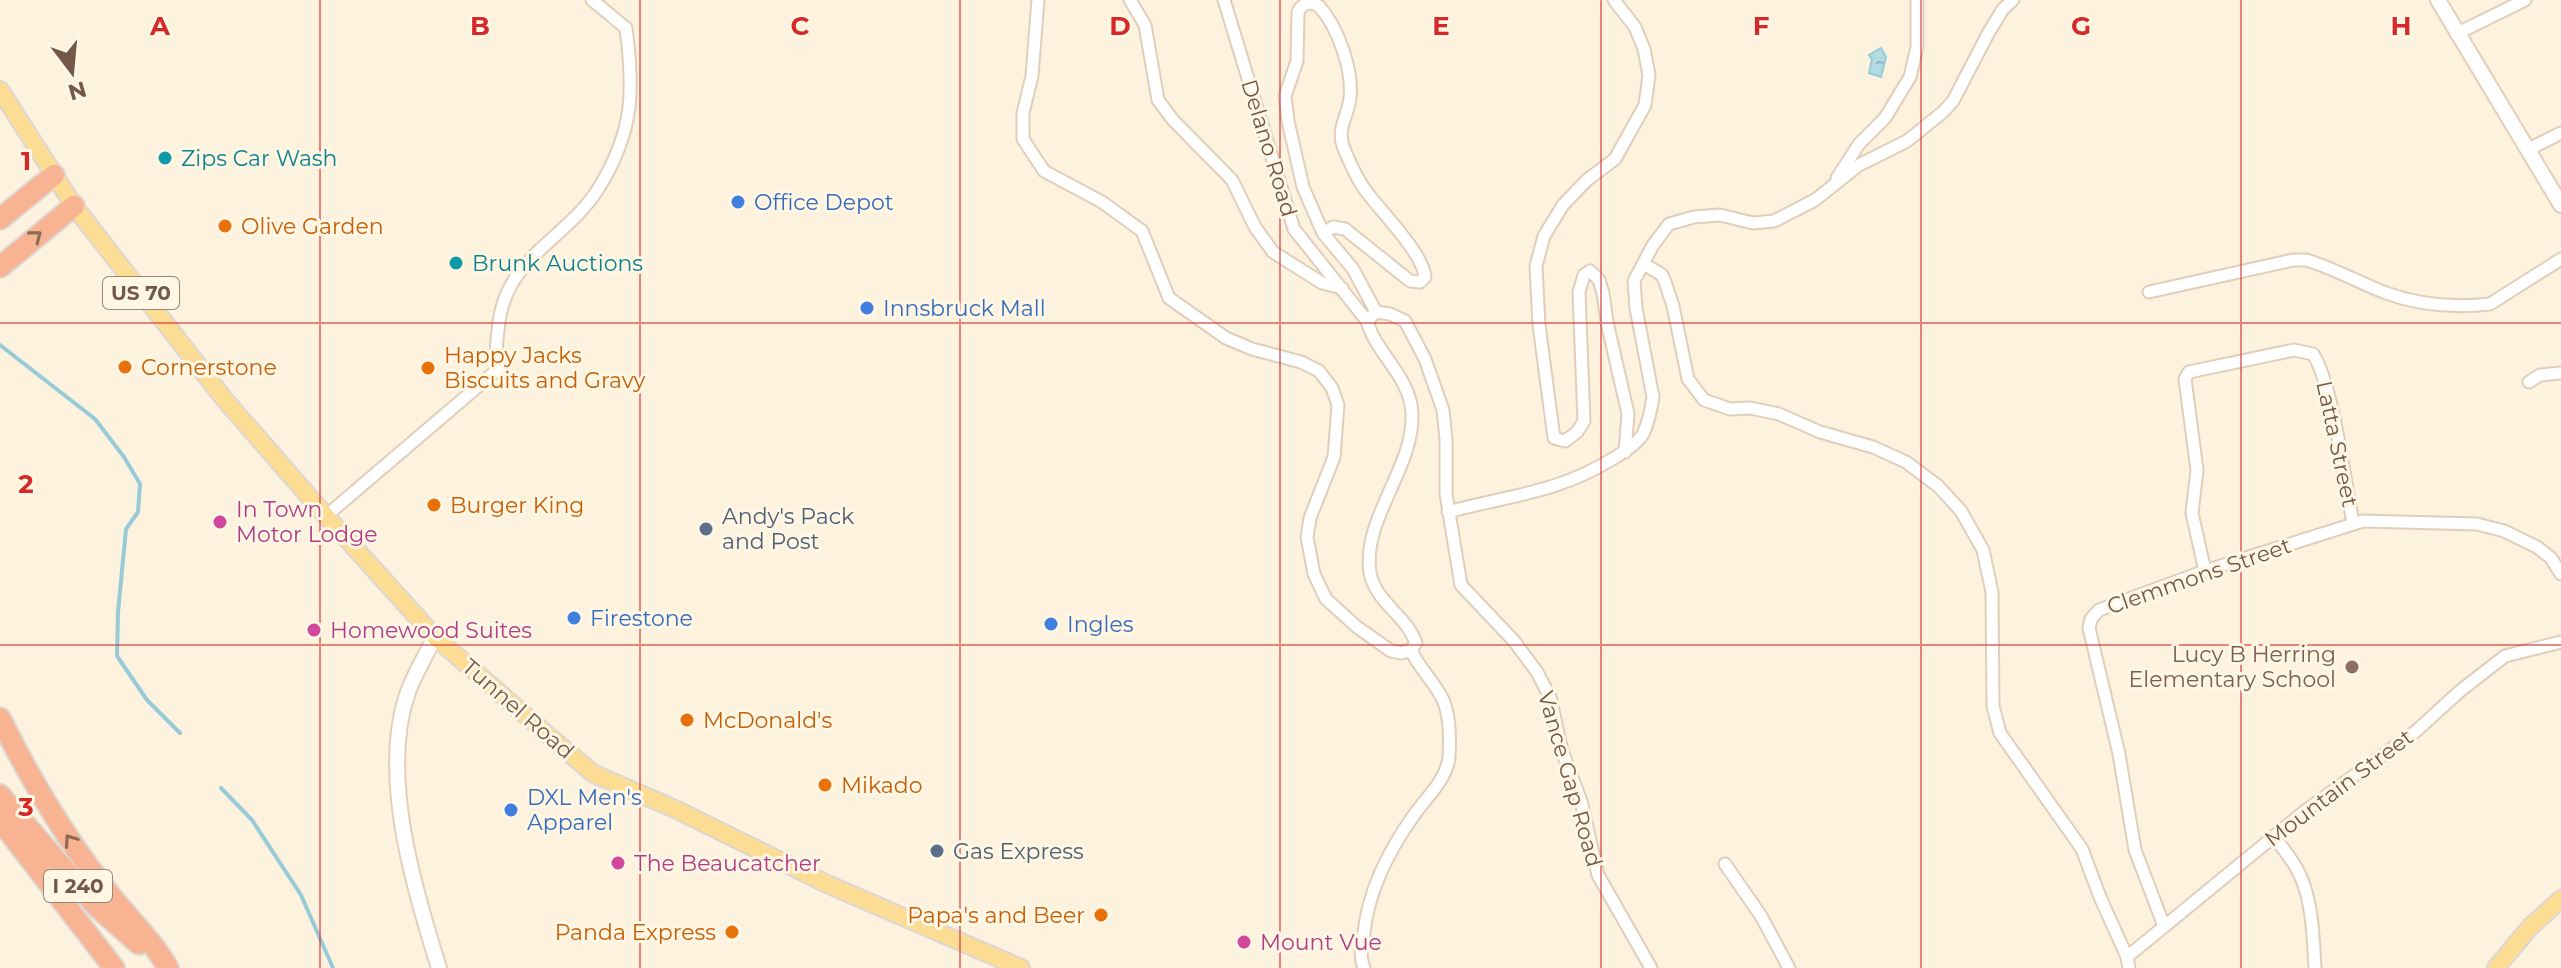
<svg xmlns="http://www.w3.org/2000/svg" width="2561" height="968" font-family="Montserrat,sans-serif">
<style>
.water{fill:url(#water-ripples);stroke:#99cad7;stroke-width:2}
.lines{fill:none;stroke-linecap:round;stroke-linejoin:round}
.stream{stroke:#99cad7;stroke-width:4}
.minor-casing{stroke:#e0ceba;stroke-width:15}
.secondary-casing{stroke:#e5cfb8;stroke-width:18}
.primary-casing{stroke:#ddd7d3;stroke-width:20}
.motorway-casing{stroke:#ddd7d3;stroke-width:24}
.minor{stroke:#fff;stroke-width:11}
.secondary{stroke:#fff;stroke-width:14}
.primary{stroke:#fddc94;stroke-width:16}
.motorway{stroke:#f8b393;stroke-width:20}
.oneway{stroke:#8d6a55}
.grid{fill:none;stroke:#d62828;stroke-width:2;stroke-opacity:0.55}
.culture-dot{fill:#0f9aa8;stroke:#fff6e4;stroke-width:3}
.shop-dot{fill:#3f7fe0;stroke:#fff6e4;stroke-width:3}
.food-dot{fill:#e8710a;stroke:#fff6e4;stroke-width:3}
.hotel-dot{fill:#d1479c;stroke:#fff6e4;stroke-width:3}
.service-dot{fill:#5c6f8a;stroke:#fff6e4;stroke-width:3}
.education-dot{fill:#8d6e63;stroke:#fff6e4;stroke-width:3}
.labels{text-anchor:middle;dominant-baseline:central;stroke-width:6;stroke-linejoin:round;paint-order:stroke}
.shield{fill:#fff6e4;stroke:#9c8775;stroke-width:2}
.shield-label{font-size:20px;font-weight:bold;fill:#725846}
.street-label{font-size:22px;fill:#725846;stroke:#fff6e4}
.culture-label{font-size:22px;fill:#0d838f;stroke:#fff6e4;text-anchor:start}
.shop-label{font-size:22px;fill:#366cbe;stroke:#fff6e4;text-anchor:start}
.food-label{font-size:22px;fill:#c56008;stroke:#fff6e4;text-anchor:start}
.hotel-label{font-size:22px;fill:#b23c85;stroke:#fff6e4;text-anchor:start}
.service-label{font-size:22px;fill:#4e5e75;stroke:#fff6e4;text-anchor:start}
.education-label{font-size:22px;fill:#785e54;stroke:#fff6e4;text-anchor:end}
.grid-label{font-size:26px;text-anchor:middle;font-weight:bold;fill:#d62828;stroke:#fff6e4;stroke-width:6;stroke-linejoin:round;paint-order:stroke}
</style>
<defs>
<pattern id="water-ripples" width="26" height="14" patternUnits="userSpaceOnUse" patternTransform="scale(2)"><rect width="26" height="14" fill="#b3dbe5"/><path d="M2 4q2-2 4 0t4 0M15 11q2-2 4 0t4 0" fill="none" stroke="#96b4bb"/></pattern>
</defs>
<rect width="100%" height="100%" fill="#fcf2de"/>
<path class="water" d="M1881 48 1886 57 1881 77 1869 73 1872 59 1869 55Z"/>
<g class="lines">
<g class="stream">
<path d="M0 345 95 419 124 457 140 484 138 512 126 529 118 612 117 656 147 700 180 733"/>
<path d="M221 788 252 820 301 895 333 968"/>
</g>
<g class="minor-casing">
<g id="minor">
<path d="M1038 0 1032 76 1023 113V139L1044 171 1102 202 1142 231 1169 298 1226 338 1252 349 1301 362 1319 371 1332 388 1338 405 1334 457 1310 518 1307 537 1314 574 1326 599 1357 627 1391 651 1401 653 1411 650"/>
<path d="M1130 0 1145 25 1158 100 1173 120 1232 180 1255 227 1273 252 1322 283 1342 288"/>
<path d="M1224 0 1294 229 1367 321C1376 354 1411 377 1412 414 1414 468 1362 519 1370 572 1374 601 1407 616 1416 643L1411 650"/>
<path d="M1614 0 1635 27 1644 49 1649 75 1645 105 1615 159 1587 180 1563 205 1544 236 1536 266 1539 325 1554 438 1565 441 1577 432 1584 421 1579 292 1584 275 1590 271 1599 280 1603 293 1607 322 1628 414 1625 452"/>
<path d="M2456 34 2525 0"/>
<path d="M2529 149 2561 133"/>
<path d="M1837 178 1859 144 1885 118 1910 77 1917 47V0"/>
<path d="M1323 233 1333 227 1345 229 1410 281 1420 282 1425 277C1423 253 1381 212 1366 191 1356 178 1349 161 1343 146 1337 128 1348 116 1350 98 1353 70 1338 27 1319 6 1311 1 1302 3 1298 12L1297 61 1285 96 1288 121 1303 187 1323 233 1353 269 1376 312"/>
<path d="M1644 264 1662 275 1665 282 1673 306 1688 379 1704 400 1730 409 1750 408 1779 414 1820 432 1873 447 1906 462 1938 486 1961 511 1983 550 1992 592 1993 706 2000 733 2082 849 2100 897 2127 957 2129 968"/>
<path d="M2149 292 2293 260H2306C2334 268 2359 283 2386 293 2419 305 2455 308 2490 304L2561 259"/>
<path d="M1367 321 1376 312 1390 314 1405 321 1425 359 1443 410 1446 439V494L1461 585 1514 641 1537 672 1550 697 1562 751 1581 801 1598 875 1651 968"/>
<path d="M2529 382 2540 375 2561 373"/>
<path d="M1448 512C1510 495 1558 493 1614 458 1624 452 1637 444 1643 434 1649 422 1651 410 1653 397L1636 308 1634 281 1653 245 1669 224 1694 217 1720 215 1753 223 1774 221 1815 200 1859 165 1907 141 1943 112 1953 101 1989 32 2003 9 2013 0"/>
<path d="M326 516 503 365C495 353 496 345 498 331 503 256 567 241 600 186 634 130 634 90 626 28L592 0"/>
<path d="M2205 571 2192 513 2197 470 2185 379 2189 372 2294 350 2313 354C2333 385 2345 483 2353 523"/>
<path d="M2274 836C2282 848 2293 860 2299 873 2313 902 2313 937 2315 968"/>
<path d="M1725 864 1761 916 1789 968"/>
<path d="M2164 926 2135 850 2119 754 2089 628 2091 619 2099 610 2205 571 2363 521 2477 524 2504 531 2537 547 2551 558 2561 574"/>
<path d="M2127 957 2305 811 2415 732 2460 691 2505 656 2561 642"/>
<path d="M1364 968C1359 957 1362 945 1364 932 1369 889 1389 850 1414 815 1426 798 1447 779 1449 757 1450 741 1450 718 1444 702 1436 683 1419 669 1411 650"/>
</g>
</g>
<g class="secondary-casing">
<g id="secondary">
<path d="M2438 0 2561 205"/>
<path d="M435 637C426 655 415 673 408 692 379 773 414 889 439 968"/>
</g>
</g>
<g class="primary-casing">
<g id="primary">
<path d="M0 90 74 206 225 400 326 516 435 637 564 749 594 774 675 809 827 884 1021 968"/>
<path d="M2496 968 2530 927 2561 899"/>
</g>
</g>
<g class="motorway-casing">
<g id="motorway">
<path d="M0 219 54 175"/>
<path d="M0 267 74 206"/>
<path d="M0 718C31 781 67 841 111 896 130 920 153 941 168 968"/>
<path d="M0 795 97 907 139 944"/>
<path d="M0 820 114 968"/>
</g>
</g>
<use href="#minor" class="minor"/>
<use href="#secondary" class="secondary"/>
<use href="#primary" class="primary"/>
<use href="#motorway" class="motorway"/>
</g>
<defs><path id="oneway-chevron" d="M-2-3.5L2.5 0L-2 3.5" fill="none" stroke-width="1.6" stroke-linecap="round" stroke-linejoin="round" transform="scale(2)"/></defs>
<g class="oneway">
<use href="#oneway-chevron" transform="translate(36 236) rotate(-38)"/>
<use href="#oneway-chevron" transform="translate(70 840) rotate(-125)"/>
</g>
<path class="grid" d="M320 0V968M640 0V968M960 0V968M1280 0V968M1601 0V968M1921 0V968M2241 0V968M0 323H2561M0 645H2561"/>
<g class="culture-dot">
<circle cx="165" cy="158" r="8"/>
<circle cx="456" cy="263" r="8"/>
</g>
<g class="shop-dot">
<circle cx="738" cy="202" r="8"/>
<circle cx="867" cy="308" r="8"/>
<circle cx="574" cy="618" r="8"/>
<circle cx="1051" cy="624" r="8"/>
<circle cx="511" cy="810" r="8"/>
</g>
<g class="food-dot">
<circle cx="225" cy="226" r="8"/>
<circle cx="125" cy="367" r="8"/>
<circle cx="428" cy="368" r="8"/>
<circle cx="434" cy="505" r="8"/>
<circle cx="687" cy="720" r="8"/>
<circle cx="825" cy="785" r="8"/>
<circle cx="1101" cy="915" r="8"/>
<circle cx="732" cy="932" r="8"/>
</g>
<g class="hotel-dot">
<circle cx="220" cy="522" r="8"/>
<circle cx="314" cy="630" r="8"/>
<circle cx="618" cy="863" r="8"/>
<circle cx="1244" cy="942" r="8"/>
</g>
<g class="service-dot">
<circle cx="706" cy="529" r="8"/>
<circle cx="937" cy="851" r="8"/>
</g>
<circle class="education-dot" cx="2352" cy="667" r="8"/>
<g class="labels">
<g class="shield">
<rect x="103" y="277" width="76" height="32" rx="6"/>
<rect x="44" y="870" width="68" height="32" rx="6"/>
</g>
<g class="shield-label">
<text x="141" y="293">US 70</text>
<text x="78" y="886">I 240</text>
</g>
<g class="street-label">
<text transform="translate(1269 148) rotate(73)">Delano Road</text>
<text transform="translate(2337 444) rotate(78)">Latta Street</text>
<text transform="translate(2199 576) rotate(-19)">Clemmons Street</text>
<text transform="translate(518 709) rotate(41)">Tunnel Road</text>
<text transform="translate(1570 779) rotate(74)">Vance Gap Road</text>
<text transform="translate(2339 788) rotate(-37)">Mountain Street</text>
</g>
<g class="culture-label">
<text x="181" y="158">Zips Car Wash</text>
<text x="472" y="263">Brunk Auctions</text>
</g>
<g class="shop-label">
<text x="754" y="202">Office Depot</text>
<text x="883" y="308">Innsbruck Mall</text>
<text x="590" y="618">Firestone</text>
<text x="1067" y="624">Ingles</text>
<text x="527" y="797">DXL Men's<tspan x="527" dy="25">Apparel</tspan></text>
</g>
<g class="food-label">
<text x="241" y="226">Olive Garden</text>
<text x="444" y="355">Happy Jacks<tspan x="444" dy="25">Biscuits and Gravy</tspan></text>
<text x="141" y="367">Cornerstone</text>
<text x="450" y="505">Burger King</text>
<text x="703" y="720">McDonald's</text>
<text x="841" y="785">Mikado</text>
<text x="1085" y="915" text-anchor="end">Papa's and Beer</text>
<text x="716" y="932" text-anchor="end">Panda Express</text>
</g>
<g class="hotel-label">
<text x="236" y="509">In Town<tspan x="236" dy="25">Motor Lodge</tspan></text>
<text x="330" y="630">Homewood Suites</text>
<text x="634" y="863">The Beaucatcher</text>
<text x="1260" y="942">Mount Vue</text>
</g>
<g class="service-label">
<text x="722" y="516">Andy's Pack<tspan x="722" dy="25">and Post</tspan></text>
<text x="953" y="851">Gas Express</text>
</g>
<g class="education-label">
<text x="2336" y="654">Lucy B Herring<tspan x="2336" dy="25">Elementary School</tspan></text>
</g>
</g>
<g class="grid-label">
<text x="160" y="35">A</text>
<text x="480" y="35">B</text>
<text x="800" y="35">C</text>
<text x="1120" y="35">D</text>
<text x="1441" y="35">E</text>
<text x="1761" y="35">F</text>
<text x="2081" y="35">G</text>
<text x="2401" y="35">H</text>
<text x="26" y="170">1</text>
<text x="26" y="493">2</text>
<text x="26" y="816">3</text>
</g>
<g transform="translate(72 72) rotate(164)" stroke="#fff6e4" stroke-width="6" paint-order="stroke">
<path d="M0-6L14 30L0 20L-14 30Z" fill="#725846"/>
<text y="-12" font-size="22" font-weight="bold" text-anchor="middle" fill="#725846">N</text>
</g>
</svg>
